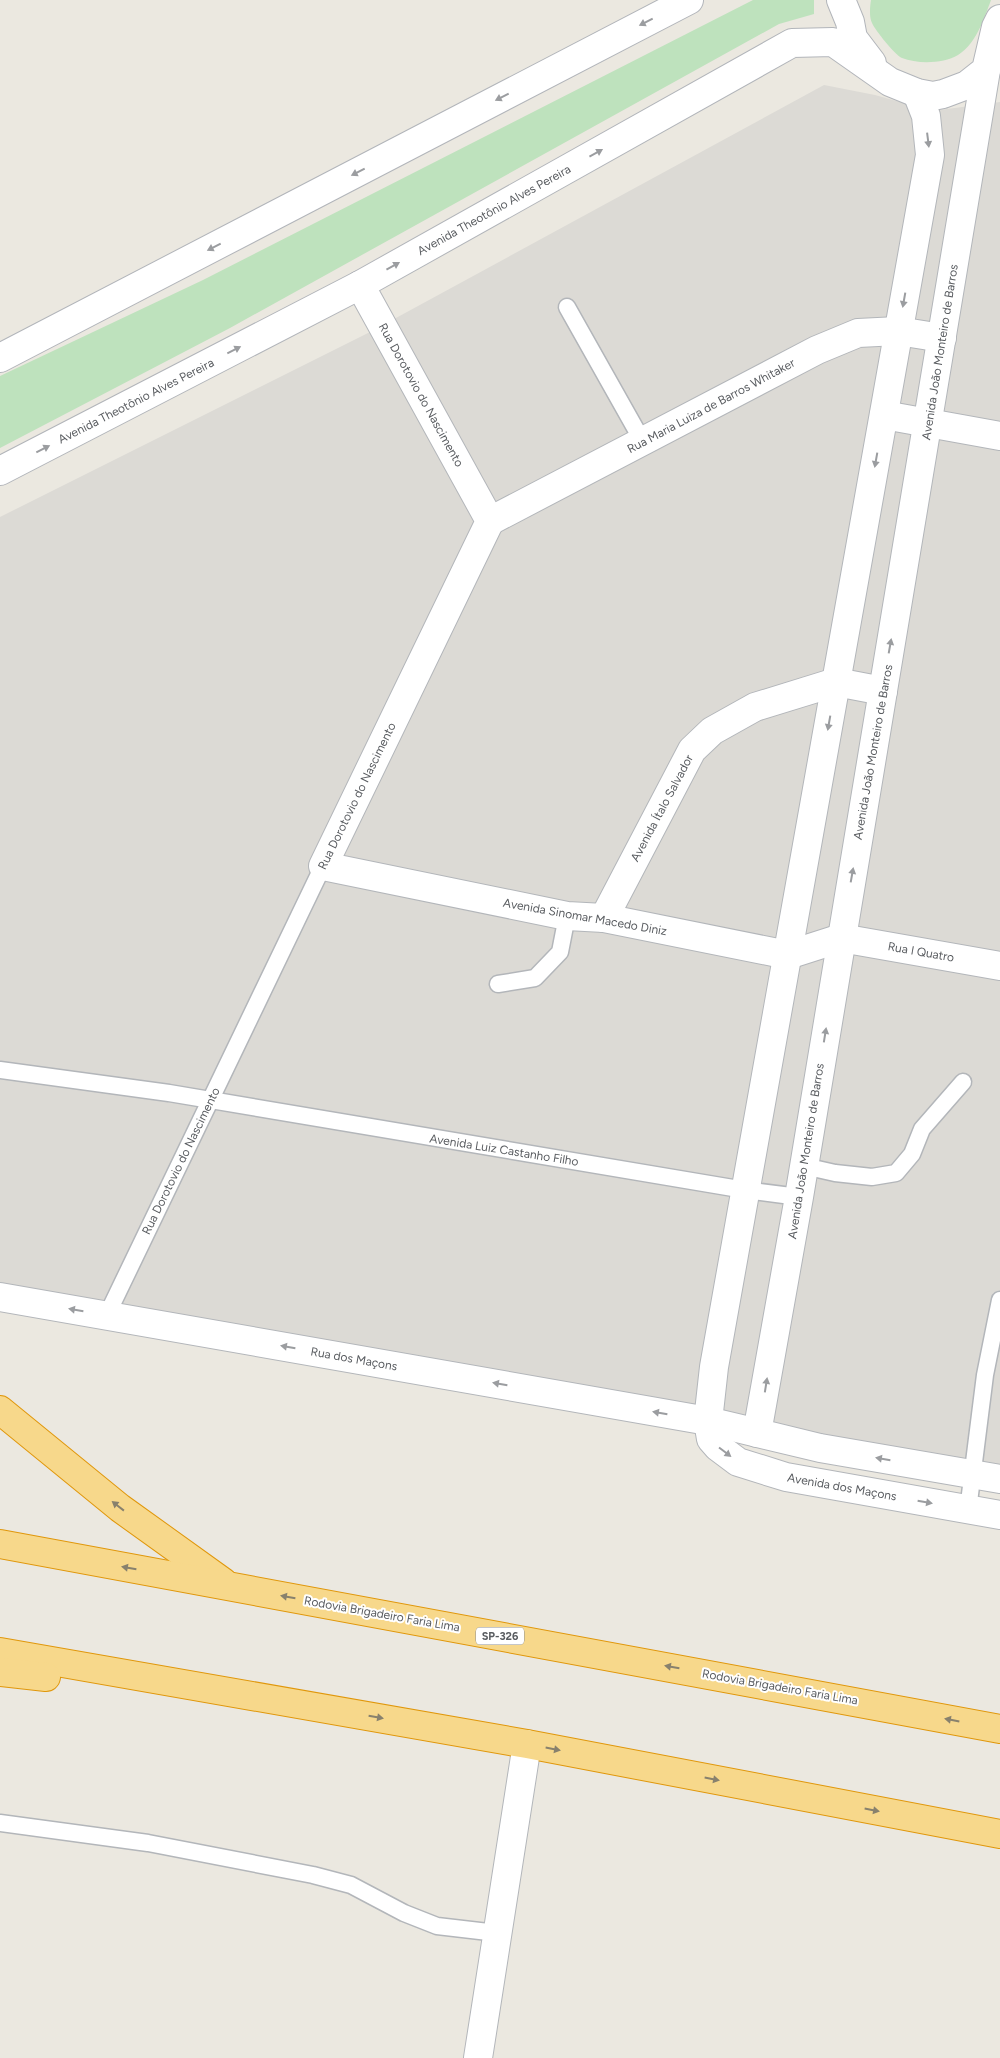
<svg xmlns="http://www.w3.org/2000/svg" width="1000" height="2058" font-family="Figtree,sans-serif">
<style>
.industrial{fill:#dcdad5}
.green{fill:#bee2bd}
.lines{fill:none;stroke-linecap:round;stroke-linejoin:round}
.service-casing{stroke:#b3b6ba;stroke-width:19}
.minor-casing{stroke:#b3b6ba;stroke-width:30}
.tertiary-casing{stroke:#b3b6ba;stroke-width:30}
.secondary-casing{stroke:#b2b5ba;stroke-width:30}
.motorway-casing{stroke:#e0970b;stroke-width:30}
.service{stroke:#fff;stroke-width:16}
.minor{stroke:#fff;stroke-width:28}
.tertiary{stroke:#fff;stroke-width:28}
.secondary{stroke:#fff;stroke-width:28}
.motorway{stroke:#f7d88b;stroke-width:28}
.oneway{fill:#9b9da0}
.oneway2{fill:#88816d}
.labels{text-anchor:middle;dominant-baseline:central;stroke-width:4;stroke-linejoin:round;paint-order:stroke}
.shield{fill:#fff;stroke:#8b8d90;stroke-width:1}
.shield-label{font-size:11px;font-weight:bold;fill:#595c60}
.street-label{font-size:12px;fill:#595c60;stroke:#fff}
</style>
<rect width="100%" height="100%" fill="#ebe8e0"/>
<path class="industrial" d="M824 85 875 95 932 111 1000 102V1467L0 1283V517L372 331Z"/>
<g class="green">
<path d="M753 0H814V14L779 24 230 328 0 448V376L203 280Z"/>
<path d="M871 0H991C984 19 976 44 958 55 943 64 917 64 902 58 895 55 875 30 872 23 869 17 870 6 871 0Z"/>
</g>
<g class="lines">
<g class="service-casing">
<g id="service">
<path d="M567 307 643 442"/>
<path d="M498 984 535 978 560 952 567 916"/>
<path d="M0 1070 169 1093 745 1190 799 1197"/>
<path d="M804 1166 835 1173 872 1177 896 1173 912 1154 922 1129 963 1082"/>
<path d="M107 1315 323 866"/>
<path d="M968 1510 985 1375 1000 1300"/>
<path d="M0 1823 148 1843 313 1875 351 1885 404 1913 437 1926 497 1933"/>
</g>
</g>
<g class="minor-casing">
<g id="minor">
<path d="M360 285 490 521 323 866 567 916 604 918 788 955 841 938 1000 966"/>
<path d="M884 415 1000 436"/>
<path d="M490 521 817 350 858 333 898 331 942 338"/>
<path d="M604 918 692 750 712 731 755 707 836 682 883 691"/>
<path d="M478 2058 527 1744"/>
</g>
</g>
<g class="tertiary-casing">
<g id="tertiary">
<path d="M917 93 926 116 930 155 714 1367 708 1421 711 1439 718 1447 738 1462 786 1477 1000 1515"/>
<path d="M0 1297 708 1421 820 1448 1000 1479"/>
<path d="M757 1433 799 1197 986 70"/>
</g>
</g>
<g class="secondary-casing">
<g id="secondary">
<path d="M841 0 850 22 853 38 872 63"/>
<path d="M0 358 689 0"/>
<path d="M0 471 360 285 792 43 833 42 890 82 917 93 933 96 943 94 967 85 986 70 996 27 1000 19"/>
</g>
</g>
<g class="motorway-casing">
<g id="motorway">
<path d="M0 1410 120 1508 223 1582"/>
<path d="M0 1544 1000 1729"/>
<path d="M0 1652 527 1744 1000 1834"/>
<path d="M0 1672 46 1677"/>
</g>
</g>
<use href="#service" class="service"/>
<use href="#minor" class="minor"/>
<use href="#tertiary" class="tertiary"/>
<use href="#secondary" class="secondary"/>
<use href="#motorway" class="motorway"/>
</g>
<defs><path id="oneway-solid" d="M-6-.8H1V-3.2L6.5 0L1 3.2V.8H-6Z" transform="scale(1.25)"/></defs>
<g class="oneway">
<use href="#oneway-solid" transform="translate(646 22) rotate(153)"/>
<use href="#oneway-solid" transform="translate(502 97) rotate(153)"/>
<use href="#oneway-solid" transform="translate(928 140) rotate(83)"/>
<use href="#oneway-solid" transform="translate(596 153) rotate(-29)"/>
<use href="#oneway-solid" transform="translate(358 172) rotate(153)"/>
<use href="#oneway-solid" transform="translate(214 247) rotate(153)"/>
<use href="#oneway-solid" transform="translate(393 266) rotate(-29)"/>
<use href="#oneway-solid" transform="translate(904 300) rotate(100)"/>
<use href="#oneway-solid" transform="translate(234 350) rotate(-27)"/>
<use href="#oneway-solid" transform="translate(43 449) rotate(-27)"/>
<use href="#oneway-solid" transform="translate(876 460) rotate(100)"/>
<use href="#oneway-solid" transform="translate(890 646) rotate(-80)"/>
<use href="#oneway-solid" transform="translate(829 723) rotate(100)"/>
<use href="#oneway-solid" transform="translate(852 875) rotate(-80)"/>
<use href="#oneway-solid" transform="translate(825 1035) rotate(-81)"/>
<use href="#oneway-solid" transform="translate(76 1310) rotate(-170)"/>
<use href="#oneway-solid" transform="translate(288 1347) rotate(-170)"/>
<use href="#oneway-solid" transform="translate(500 1384) rotate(-170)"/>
<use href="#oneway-solid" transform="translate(766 1385) rotate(-81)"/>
<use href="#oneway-solid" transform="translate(660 1413) rotate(-170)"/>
<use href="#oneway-solid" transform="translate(725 1452) rotate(37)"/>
<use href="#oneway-solid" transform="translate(883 1459) rotate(-170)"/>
<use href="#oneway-solid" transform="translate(925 1502) rotate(10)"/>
</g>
<g class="oneway2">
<use href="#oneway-solid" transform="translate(118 1506) rotate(-142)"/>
<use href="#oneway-solid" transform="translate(129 1568) rotate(-170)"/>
<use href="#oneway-solid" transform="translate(288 1597) rotate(-170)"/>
<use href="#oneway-solid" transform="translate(672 1667) rotate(-170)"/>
<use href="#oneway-solid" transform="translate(376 1717) rotate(10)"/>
<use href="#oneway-solid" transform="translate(952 1720) rotate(-169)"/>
<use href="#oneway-solid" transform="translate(553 1749) rotate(11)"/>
<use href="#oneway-solid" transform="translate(712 1779) rotate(11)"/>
<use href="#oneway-solid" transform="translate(872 1810) rotate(11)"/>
</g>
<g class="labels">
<rect class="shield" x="476" y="1627.5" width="48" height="17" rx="4"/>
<g class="shield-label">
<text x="500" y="1636">SP-326</text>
</g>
<g class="street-label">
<text transform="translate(494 210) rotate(-29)">Avenida Theotônio Alves Pereira</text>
<text transform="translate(940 352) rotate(-81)">Avenida João Monteiro de Barros</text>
<text transform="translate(421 395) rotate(61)">Rua Dorotovio do Nascimento</text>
<text transform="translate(136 401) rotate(-27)">Avenida Theotônio Alves Pereira</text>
<text transform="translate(711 406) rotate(-28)">Rua Maria Luiza de Barros Whitaker</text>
<text transform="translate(873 752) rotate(-80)">Avenida João Monteiro de Barros</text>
<text transform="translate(357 796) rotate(-64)">Rua Dorotovio do Nascimento</text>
<text transform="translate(662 808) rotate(-62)">Avenida Ítalo Salvador</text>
<text transform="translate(585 917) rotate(10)">Avenida Sinomar Macedo Diniz</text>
<text transform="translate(921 952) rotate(10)">Rua I Quatro</text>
<text transform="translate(504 1150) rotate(9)">Avenida Luiz Castanho Filho</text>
<text transform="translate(806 1151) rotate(-81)">Avenida João Monteiro de Barros</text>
<text transform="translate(181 1161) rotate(-64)">Rua Dorotovio do Nascimento</text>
<text transform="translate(354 1359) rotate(10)">Rua dos Maçons</text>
<text transform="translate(842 1487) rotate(10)">Avenida dos Maçons</text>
<text transform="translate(382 1614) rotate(10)">Rodovia Brigadeiro Faria Lima</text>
<text transform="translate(780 1687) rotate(10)">Rodovia Brigadeiro Faria Lima</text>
</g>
</g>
</svg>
